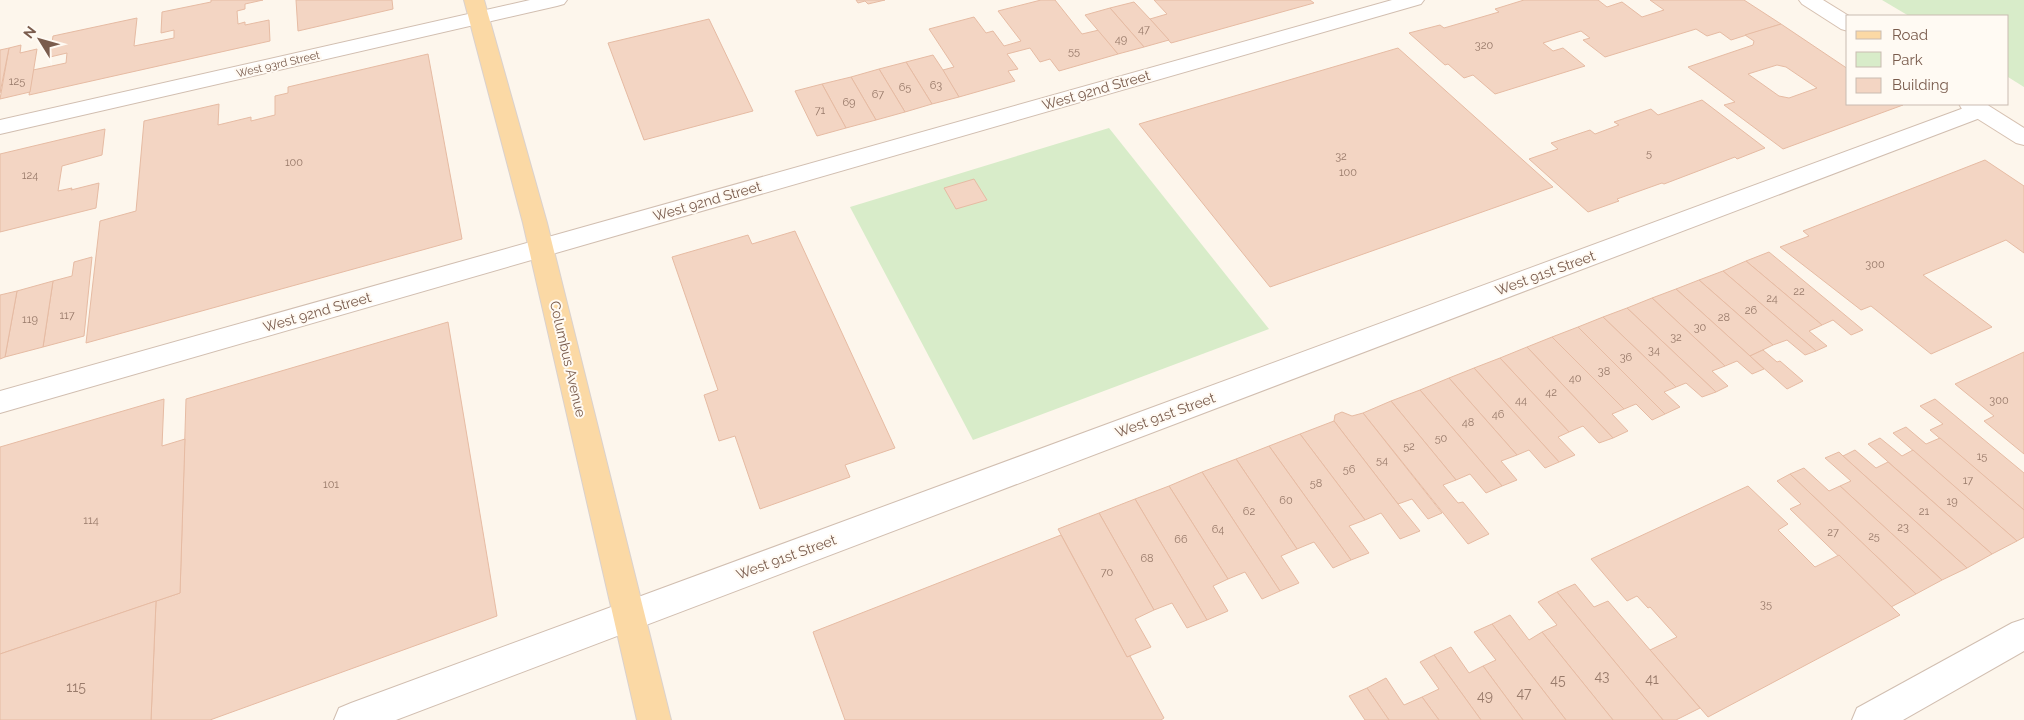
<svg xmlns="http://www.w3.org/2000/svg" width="2024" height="720" viewBox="0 0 2024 720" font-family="Raleway,sans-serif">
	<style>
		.green { fill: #d8ecc9 }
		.building { fill: #f3d5c3; stroke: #e6bba3; fill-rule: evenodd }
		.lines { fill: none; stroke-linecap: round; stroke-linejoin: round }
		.street-casing { stroke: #d1beb0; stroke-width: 2 }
		.secondary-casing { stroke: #d6c0b0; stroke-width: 2 }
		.primary-casing { stroke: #dad1cd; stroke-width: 2 }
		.street { fill: #fff; fill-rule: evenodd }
		.secondary { fill: #fff; fill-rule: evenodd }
		.primary { fill: #fbd9a5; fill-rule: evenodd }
		.labels { text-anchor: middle; stroke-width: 4; stroke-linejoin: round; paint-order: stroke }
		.number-label { font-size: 11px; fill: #987a6a }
		.far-street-label { font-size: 11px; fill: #7a5c4d; stroke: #fffaf3 }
		.street-label { font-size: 14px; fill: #7a5c4d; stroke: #fffaf3 }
		.near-number-label { font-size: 14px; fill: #987a6a }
	</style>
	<rect width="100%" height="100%" fill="#fdf6ec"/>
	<g class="green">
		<polygon points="1882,0 2024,0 2024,87 2008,77 2008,16 1909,16"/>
		<polygon points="1109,128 1269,329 973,440 850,207"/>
	</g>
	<g class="building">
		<polygon points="211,0 263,0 245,4 245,9 237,11 238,24 245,22 245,25 269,20 270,41 29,95 33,70 66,63 67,53 50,57 53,36 137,18 134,46 174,38 174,30 161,33 162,12 211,2"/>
		<polygon points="296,0 392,0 393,9 298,31"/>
		<polygon points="856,0 885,0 868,4 865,1 858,3"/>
		<polygon points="1041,0 1055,0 1082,34 1099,30 1118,54 1059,71 1050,59 1040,62 1030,48 1007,54 1018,69 1008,71 1015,81 959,97 944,73 943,70 954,67 929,29 974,17 986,33 993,31 1004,46 1021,41 998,11"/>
		<polygon points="1154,0 1310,0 1314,3 1171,43 1150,19 1167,14"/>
		<polygon points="1524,0 1598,0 1607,7 1622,2 1642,17 1664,10 1650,0 1744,0 1781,24 1731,40 1720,32 1707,36 1696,29 1605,57 1583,40 1590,38 1581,31 1543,43 1553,51 1563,48 1585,66 1495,94 1473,75 1464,78 1448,64 1445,65 1409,33 1440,25 1444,28 1499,12 1495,9"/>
		<polygon points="1134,2 1150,19 1169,40 1144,47 1110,8"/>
		<polygon points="1110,8 1144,47 1118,54 1085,15"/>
		<polygon points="709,19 753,111 644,140 608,43"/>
		<path d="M1781 24 1848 69V104H1900L1903 105 1783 149 1724 105 1735 102 1688 67 1753 45 1754 41 1745 35ZM1777 65 1786 67 1817 88 1789 98 1779 96 1748 74Z"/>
		<polygon points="21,45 20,53 37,49 30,92 0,99 9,48"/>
		<polygon points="9,48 0,93 0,50"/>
		<polygon points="1398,48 1553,187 1270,287 1139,124"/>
		<polygon points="428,54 462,239 86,343 100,221 136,211 144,121 219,104 218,125 251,117 251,121 275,115 275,96 288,93 288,87"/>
		<polygon points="933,55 943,70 959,97 932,104 906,62"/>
		<polygon points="906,62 932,104 905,112 879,69"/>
		<polygon points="879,69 905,112 876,120 851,77"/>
		<polygon points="851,77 876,120 846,128 822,84"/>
		<polygon points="822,84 846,128 817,136 795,91"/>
		<polygon points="1702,100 1765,148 1737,159 1735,157 1664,184 1662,183 1617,199 1619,201 1588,212 1529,159 1558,149 1551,143 1590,130 1595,134 1619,125 1614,122 1651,109 1658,115"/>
		<polygon points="105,129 102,155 62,166 58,191 72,188 71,190 99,183 96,208 0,232 0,154"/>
		<polygon points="1985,160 2024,186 2024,253 2006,240 1923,275 1992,327 1931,354 1871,306 1861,310 1780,247 1809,236 1803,231"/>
		<polygon points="974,179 987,200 956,209 944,188"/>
		<polygon points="795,231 895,448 845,465 850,477 760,509 735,436 719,441 704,395 718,390 672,257 748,235 752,244"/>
		<polygon points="1769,252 1863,330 1851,335 1833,320 1822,325 1746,261"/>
		<polygon points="92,257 84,336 43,347 53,281 72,276 74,262"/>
		<polygon points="1746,261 1822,325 1809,331 1827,346 1816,351 1723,271"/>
		<polygon points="1723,271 1816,351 1805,355 1787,340 1773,345 1699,280"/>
		<polygon points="1699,280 1773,345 1750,356 1676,289"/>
		<polygon points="53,281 43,347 5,357 17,291"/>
		<polygon points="1676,289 1750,356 1764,369 1752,374 1737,361 1725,366 1652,298"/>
		<polygon points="17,291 5,357 0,359 0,295"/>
		<polygon points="1652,298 1725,366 1712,371 1728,386 1716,392 1627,308"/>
		<polygon points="1627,308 1716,392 1702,397 1686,383 1676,387 1603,317"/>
		<polygon points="1603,317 1676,387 1664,392 1680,407 1665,414 1578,327"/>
		<polygon points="448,322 497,616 210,720 151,720 156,601 180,593 186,399"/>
		<polygon points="1578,327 1665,414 1652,420 1636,404 1624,409 1552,337"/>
		<polygon points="1552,337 1624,409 1612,414 1628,431 1613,438 1527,347"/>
		<polygon points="1527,347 1613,438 1599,443 1583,426 1569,432 1500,358"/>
		<polygon points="1763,350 1777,362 1780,361 1803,381 1787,389 1750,356"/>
		<polygon points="2024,352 2024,454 1984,421 1994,416 1955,384"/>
		<polygon points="1500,358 1569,432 1558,437 1575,455 1559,462 1474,368"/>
		<polygon points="1474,368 1559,462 1545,468 1529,450 1517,455 1449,378"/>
		<polygon points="1449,378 1517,455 1501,461 1517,480 1502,486 1420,390"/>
		<polygon points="1420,390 1502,486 1486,493 1470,474 1456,480 1391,401"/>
		<polygon points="164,399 162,446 185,439 180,593 0,654 0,447"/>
		<polygon points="1935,399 2024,473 2024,510 1930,430 1943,424 1920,406"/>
		<polygon points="1391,401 1456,480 1443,485 1458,503 1463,502 1489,534 1468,544 1363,413"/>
		<polygon points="1342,412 1352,416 1363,413 1442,513 1428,519 1412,499 1398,504 1334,421 1335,415"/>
		<polygon points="1334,421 1398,504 1420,531 1400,539 1381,513 1365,520 1300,434"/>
		<polygon points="1906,427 1926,444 1940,438 2024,510 2024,537 2017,541 1893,433"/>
		<polygon points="1300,434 1365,520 1349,526 1369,553 1351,560 1269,446"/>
		<polygon points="1880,438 1902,456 1913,450 2017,541 1992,554 1868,444"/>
		<polygon points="1269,446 1351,560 1333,568 1314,542 1297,549 1236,459"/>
		<polygon points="1855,450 1876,468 1888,462 1992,554 1967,568 1843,456"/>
		<polygon points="1839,452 1843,456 1967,568 1942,580 1840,486 1851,481 1825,458"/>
		<polygon points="1236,459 1297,549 1281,556 1299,583 1280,591 1202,472"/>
		<polygon points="1804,468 1829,491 1840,486 1942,580 1916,594 1790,474"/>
		<polygon points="1202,472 1280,591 1262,599 1245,572 1228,579 1169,486"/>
		<polygon points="1790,474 1916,594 1891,607 1790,509 1801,504 1777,481"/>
		<polygon points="1169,486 1228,579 1213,586 1228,611 1207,620 1135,499"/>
		<polygon points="1748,486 1788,524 1778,530 1815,567 1839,555 1900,615 1708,717 1650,650 1677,637 1650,607 1648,608 1637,596 1627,601 1591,559"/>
		<polygon points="1135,499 1207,620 1187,628 1172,603 1154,610 1099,513"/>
		<polygon points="1099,513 1154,610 1135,619 1151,647 1127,657 1058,529"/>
		<polygon points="1061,535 1127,657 1130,656 1164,718 1161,720 845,720 813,632"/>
		<polygon points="1575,584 1594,607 1608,601 1700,708 1676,720 1663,720 1557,592"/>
		<polygon points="1557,592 1663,720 1613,720 1542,632 1557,625 1538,602"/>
		<polygon points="156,601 151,720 0,720 0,654"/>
		<polygon points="1510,615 1529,640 1542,632 1613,720 1566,720 1492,624"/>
		<polygon points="1492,624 1566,720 1523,720 1483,666 1496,660 1474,632"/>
		<polygon points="1451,647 1469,673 1483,666 1523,720 1481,720 1434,655"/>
		<polygon points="1434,655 1481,720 1439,720 1422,697 1439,689 1420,662"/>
		<polygon points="1386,678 1404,705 1422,697 1439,720 1389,720 1367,688"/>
		<polygon points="1367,688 1389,720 1365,720 1349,696"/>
	</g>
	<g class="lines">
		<defs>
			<g id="street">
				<polygon points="530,0 567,0 564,4 557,6 0,134 0,120"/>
				<polygon points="1392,0 1424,0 1421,4 0,413 0,391"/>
				<polygon points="1983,104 1988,105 1991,110 1988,115 396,720 334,720 339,708 351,703 1972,105"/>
				<polygon points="2024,619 2024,651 1903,720 1852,720 1857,708 2012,623"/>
			</g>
			<g id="secondary">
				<polygon points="1799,0 1823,0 1849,16 1848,31 1841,29 1802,4"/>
				<polygon points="1959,104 1986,104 2024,128 2024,145 2016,143 1962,109"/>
			</g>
			<polygon id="primary" points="464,0 484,0 547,223 671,720 637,720 523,223"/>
		</defs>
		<use href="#street" class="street-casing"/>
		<use href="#secondary" class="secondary-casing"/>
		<use href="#primary" class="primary-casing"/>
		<use href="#street" class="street"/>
		<use href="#secondary" class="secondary"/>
		<use href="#primary" class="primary"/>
	</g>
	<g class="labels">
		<g class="number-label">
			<text x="1144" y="33">47</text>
			<text x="1121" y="43">49</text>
			<text x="1484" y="49">320</text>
			<text x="1074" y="55">55</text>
			<text x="17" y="85">125</text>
			<text x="936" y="89">63</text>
			<text x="905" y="91">65</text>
			<text x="878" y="98">67</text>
			<text x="849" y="106">69</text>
			<text x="820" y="114">71</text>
			<text x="1649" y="157">5</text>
			<text x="1341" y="160">32</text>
			<text x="294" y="166">100</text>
			<text x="1348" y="176">100</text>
			<text x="30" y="179">124</text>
			<text x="1875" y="268">300</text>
			<text x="1799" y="295">22</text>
			<text x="1772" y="302">24</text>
			<text x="1751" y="314">26</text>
			<text x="67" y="319">117</text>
			<text x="1724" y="321">28</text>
			<text x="30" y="323">119</text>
			<text x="1700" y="331">30</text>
			<text x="1676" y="341">32</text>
			<text x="1654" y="354">34</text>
			<text x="1626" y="361">36</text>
			<text x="1604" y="375">38</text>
			<text x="1575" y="382">40</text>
			<text x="1551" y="396">42</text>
			<text x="1521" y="404">44</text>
			<text x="1999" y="404">300</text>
			<text x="1498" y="418">46</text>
			<text x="1468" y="426">48</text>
			<text x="1441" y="442">50</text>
			<text x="1409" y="450">52</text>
			<text x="1982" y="460">15</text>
			<text x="1382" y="464">54</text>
			<text x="1349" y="473">56</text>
			<text x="1968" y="484">17</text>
			<text x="1316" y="487">58</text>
			<text x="331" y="488">101</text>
			<text x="1286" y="504">60</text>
			<text x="1952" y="505">19</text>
			<text x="1249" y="515">62</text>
			<text x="1924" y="515">21</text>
			<text x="91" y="524">114</text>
			<text x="1903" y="531">23</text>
			<text x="1218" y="533">64</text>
			<text x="1833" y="536">27</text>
			<text x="1874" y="540">25</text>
			<text x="1181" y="543">66</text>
			<text x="1147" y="562">68</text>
			<text x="1107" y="576">70</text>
			<text x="1766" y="608">35</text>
		</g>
		<g class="far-street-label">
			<text transform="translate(278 64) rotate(-13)" y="4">West 93rd Street</text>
		</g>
		<g class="street-label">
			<text transform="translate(1096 90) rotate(-16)" y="5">West 92nd Street</text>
			<text transform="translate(707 201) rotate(-16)" y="5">West 92nd Street</text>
			<text transform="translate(1545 273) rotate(-20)" y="5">West 91st Street</text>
			<text transform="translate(317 312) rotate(-16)" y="5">West 92nd Street</text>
			<text transform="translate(568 359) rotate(77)" y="5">Columbus Avenue</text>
			<text transform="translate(1165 415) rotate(-20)" y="5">West 91st Street</text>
			<text transform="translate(786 557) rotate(-20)" y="5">West 91st Street</text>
		</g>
		<g class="near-number-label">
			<text x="1602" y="681">43</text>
			<text x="1652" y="684">41</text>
			<text x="1558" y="685">45</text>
			<text x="76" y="692">115</text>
			<text x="1524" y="698">47</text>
			<text x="1485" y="701">49</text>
		</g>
	</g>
	<rect x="1846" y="15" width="162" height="90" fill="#fffaf3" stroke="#cabbb1"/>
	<rect x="1856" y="31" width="25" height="8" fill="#fbd9a5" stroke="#cabbb1"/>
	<text x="1892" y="40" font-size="15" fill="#7a5c4d">Road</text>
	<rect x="1856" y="52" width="25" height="15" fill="#d8ecc9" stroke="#cabbb1"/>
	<text x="1892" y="65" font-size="15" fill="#7a5c4d">Park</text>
	<rect x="1856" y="78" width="25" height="15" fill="#f3d5c3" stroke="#cabbb1"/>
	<text x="1892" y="90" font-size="15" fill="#7a5c4d">Building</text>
	<g transform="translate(40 40) rotate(307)" stroke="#fffaf3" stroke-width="4" paint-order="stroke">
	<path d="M0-4L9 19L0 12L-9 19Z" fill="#7a5c4d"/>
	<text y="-8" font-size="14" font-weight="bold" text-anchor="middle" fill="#7a5c4d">N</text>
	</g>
</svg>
